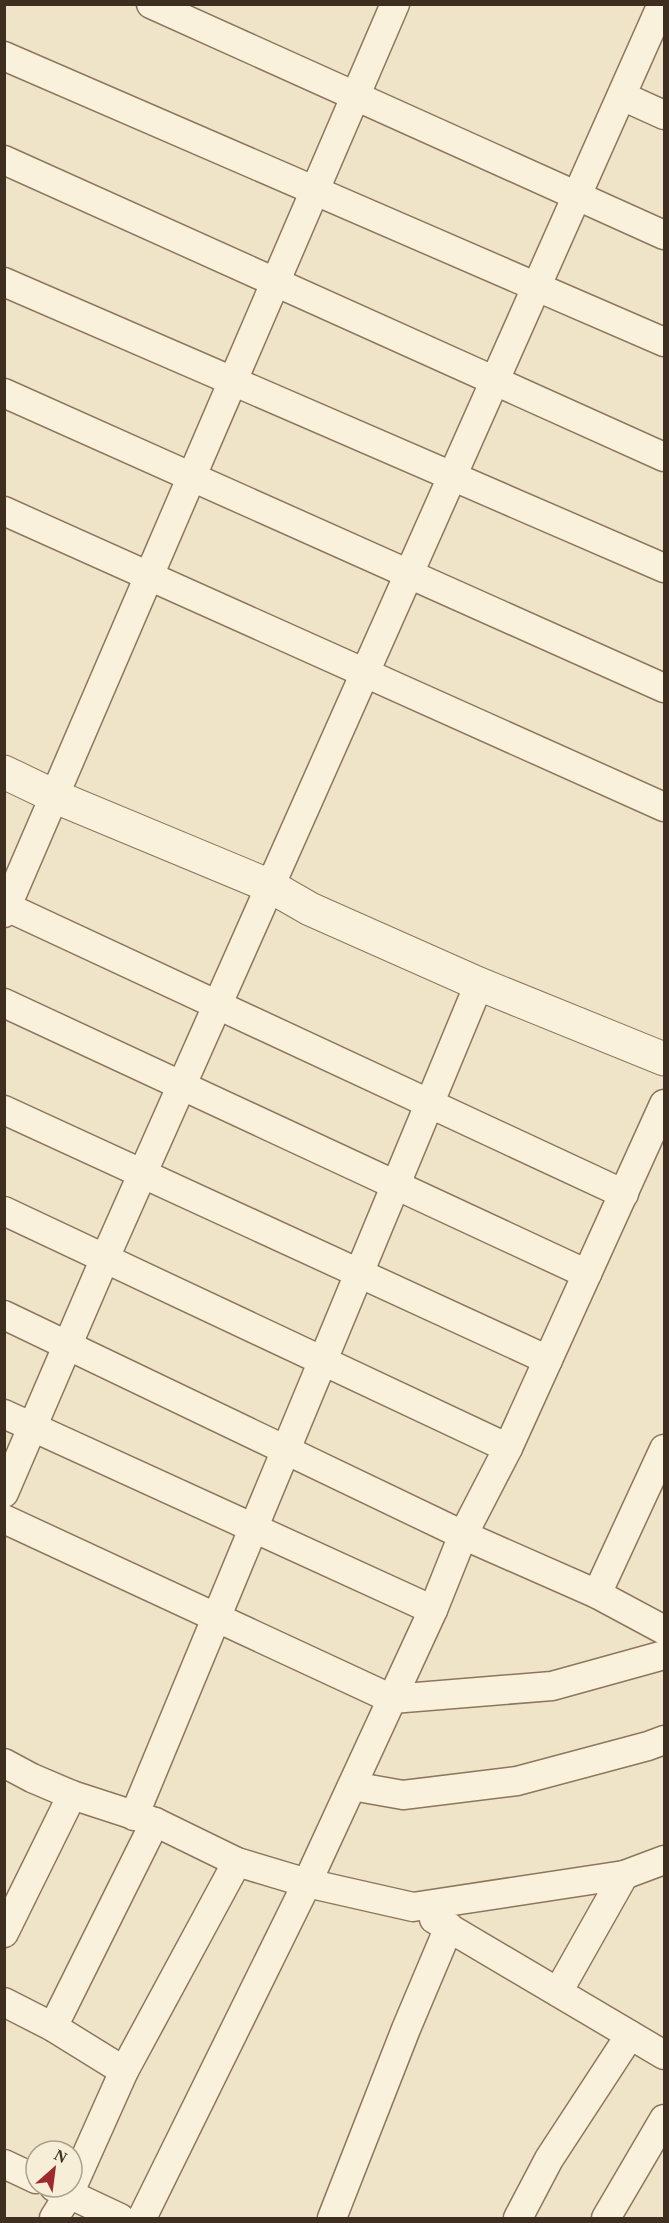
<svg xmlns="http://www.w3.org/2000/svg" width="669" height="2223" viewBox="0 0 669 2223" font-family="'Times New Roman',serif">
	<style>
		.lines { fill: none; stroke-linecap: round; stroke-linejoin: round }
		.minor-casing { stroke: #8d765c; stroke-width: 31 }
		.tertiary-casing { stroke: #8d765c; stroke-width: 35 }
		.minor { stroke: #faf1dc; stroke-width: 28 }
		.tertiary { stroke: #faf1dc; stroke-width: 33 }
	</style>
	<rect width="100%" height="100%" fill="#f0e4c8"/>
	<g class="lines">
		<defs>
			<g id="minor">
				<polyline points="151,4 664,235"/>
				<polyline points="4,56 664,342"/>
				<polyline points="622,96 664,115"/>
				<polyline points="4,160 664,457"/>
				<polyline points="4,282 664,568"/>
				<polyline points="4,393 664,688"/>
				<polyline points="4,511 664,807"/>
				<polyline points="7,907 624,1194"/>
				<polyline points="4,913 395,4"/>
				<polyline points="4,1003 587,1274"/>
				<polyline points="4,1110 548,1360"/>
				<polyline points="4,1211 508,1448"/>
				<polyline points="4,1315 463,1535 597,1594 664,1630"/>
				<polyline points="4,1414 433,1610"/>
				<polyline points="4,1493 105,1258 662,4"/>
				<polyline points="4,1519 392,1699 552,1686 664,1655"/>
				<polyline points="597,1594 664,1449"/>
				<polyline points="4,1763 32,1778 72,1795 155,1822 237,1862 307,1883 413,1907 624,1875 664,1860"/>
				<polyline points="352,1786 403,1795 517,1781 648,1746 664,1740"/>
				<polyline points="134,1816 479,984"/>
				<polyline points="434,1919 664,2055"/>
				<polyline points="4,1933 72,1795"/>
				<polyline points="558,1992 624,1875"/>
				<polyline points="4,2002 53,2027 124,2071"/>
				<polyline points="53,2027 155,1822"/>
				<polyline points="4,2164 36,2179"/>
				<polyline points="54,2187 120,2218"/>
				<polyline points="54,2218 69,2194 124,2071 237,1862"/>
				<polyline points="142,2218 307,1883 433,1610 463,1535 508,1448 664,1104"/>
				<polyline points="332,2218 406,2029 449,1927"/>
				<polyline points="518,2218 549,2159 630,2035"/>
				<polyline points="606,2218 664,2119"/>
			</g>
			<polyline id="tertiary" points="4,772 56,797 270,886 310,909 479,984 664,1059"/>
		</defs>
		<use href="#minor" class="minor-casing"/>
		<use href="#tertiary" class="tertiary-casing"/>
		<use href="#minor" class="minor"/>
		<use href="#tertiary" class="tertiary"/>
	</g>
	<rect width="669" height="2223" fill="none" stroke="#3d2e20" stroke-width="12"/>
	<g transform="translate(54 2169) rotate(28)"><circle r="28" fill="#f7eed8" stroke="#ada18e" stroke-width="1.5"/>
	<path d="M0-4.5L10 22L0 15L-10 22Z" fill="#9e2a2b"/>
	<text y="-9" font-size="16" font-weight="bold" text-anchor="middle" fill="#3d2e20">N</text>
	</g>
</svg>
